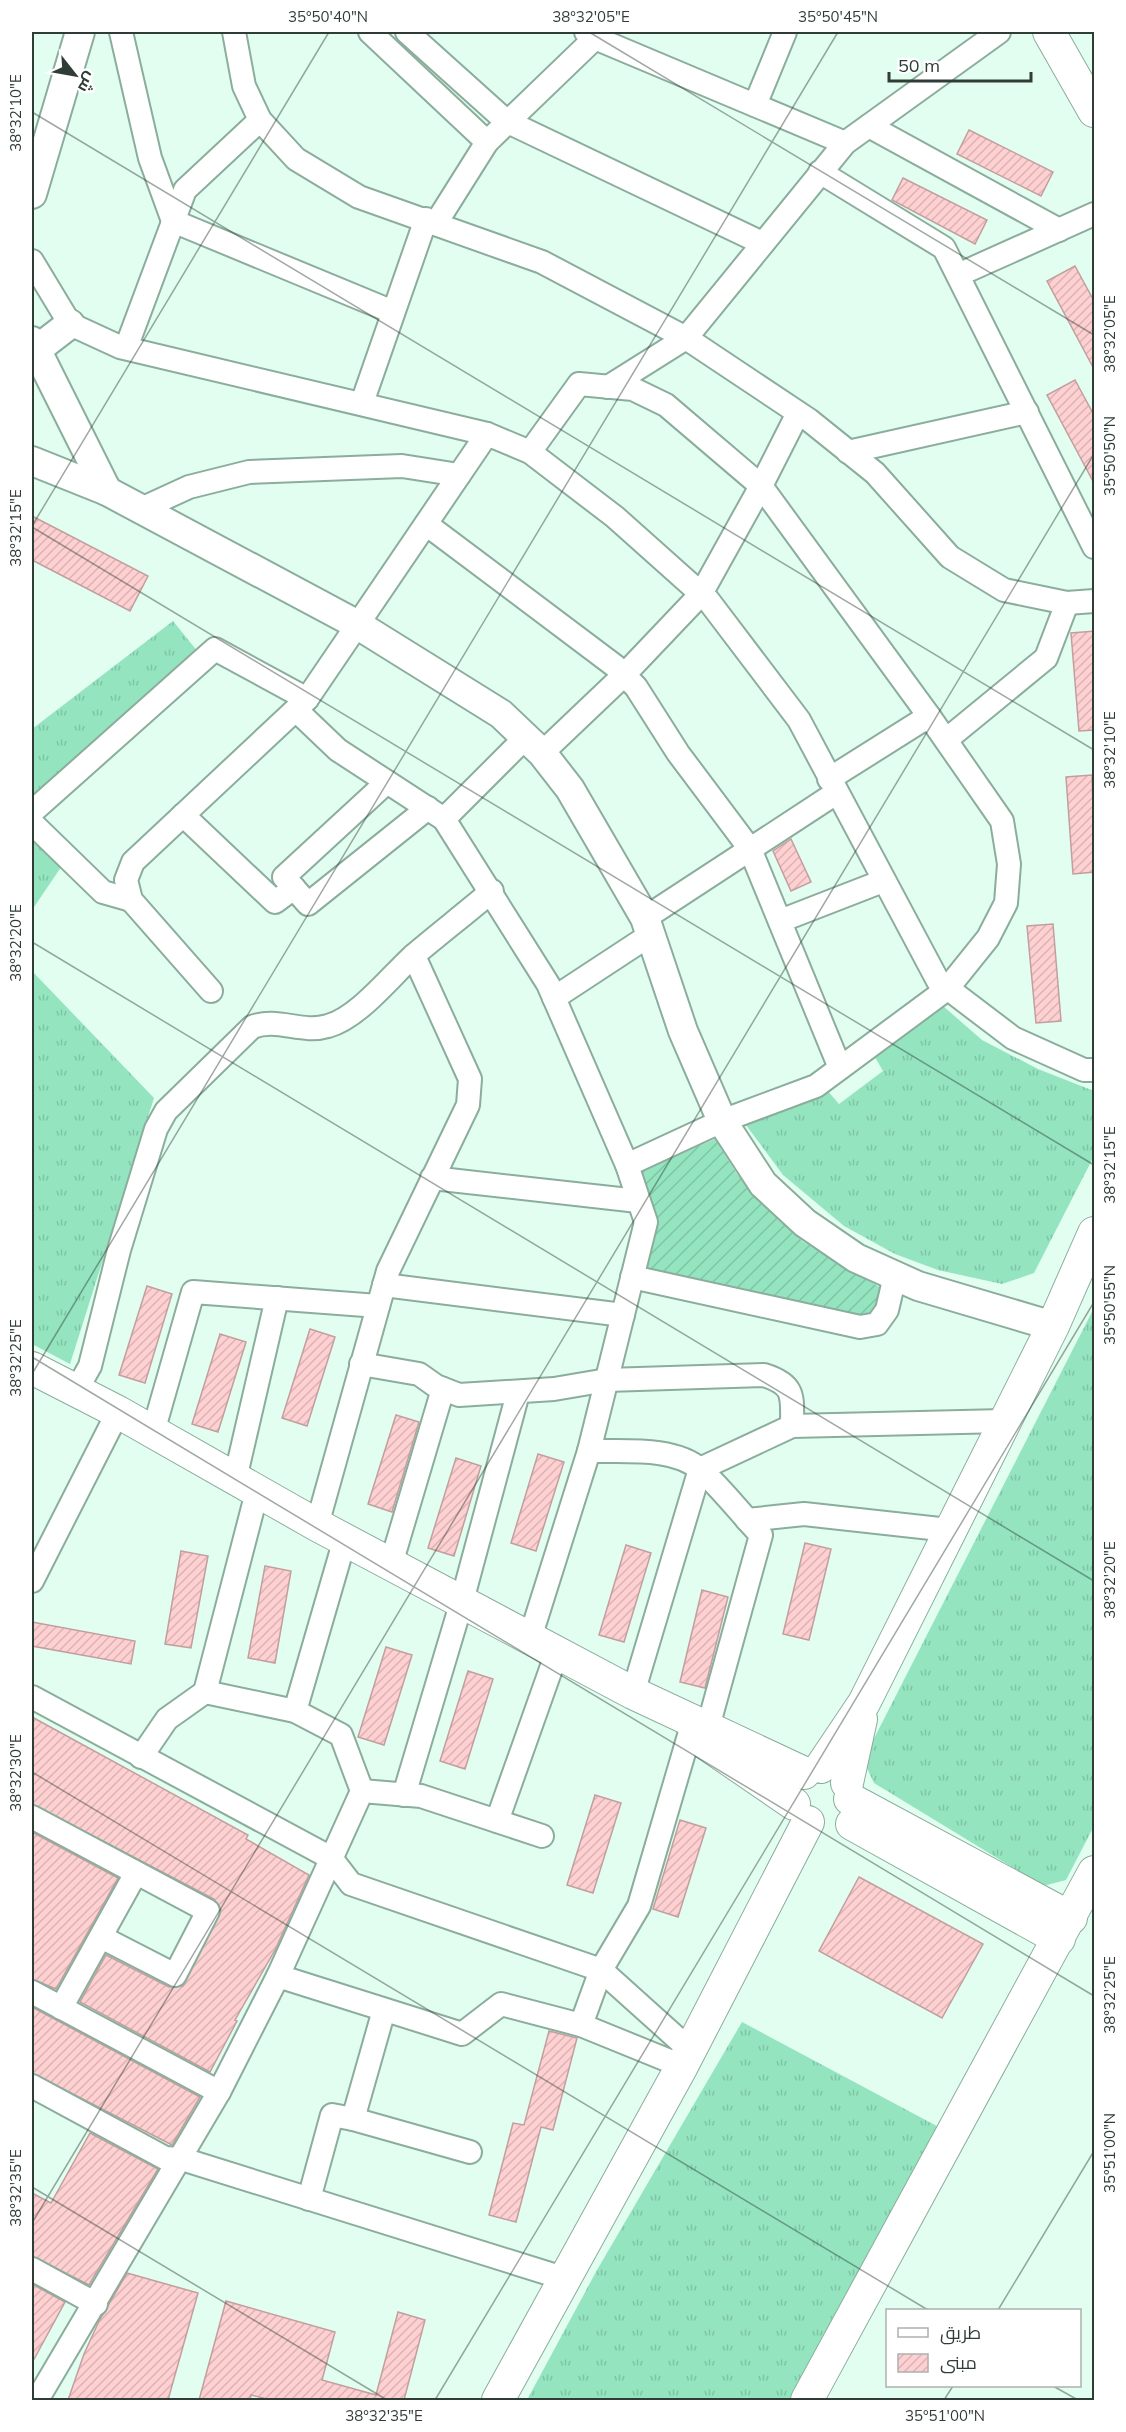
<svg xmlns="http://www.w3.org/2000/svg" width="1126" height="2432" viewBox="0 0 1126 2432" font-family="Mulish,Cairo,sans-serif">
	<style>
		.grass { fill: url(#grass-tufts) }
		.garden { fill: url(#garden-furrows) }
		.building { fill: url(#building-hatch); stroke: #c39e9f; stroke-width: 1.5 }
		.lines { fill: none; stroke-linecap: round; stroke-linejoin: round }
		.minor-casing { stroke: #8bad9c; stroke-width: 26 }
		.tertiary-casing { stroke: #8bad9c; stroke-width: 32 }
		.secondary-casing { stroke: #8bad9c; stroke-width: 34 }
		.minor { stroke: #fff; stroke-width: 22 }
		.tertiary { stroke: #fff; stroke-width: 28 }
		.secondary { stroke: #fff; stroke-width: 32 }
		.ticks { fill: none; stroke: #2f3d36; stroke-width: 1.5; stroke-opacity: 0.45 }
		.neatline { fill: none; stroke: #2f3d36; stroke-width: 2 }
		.ticks-label { font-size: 15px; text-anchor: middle; fill: #2f3d36 }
	</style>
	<defs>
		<pattern id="grass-tufts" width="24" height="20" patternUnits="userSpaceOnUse" patternTransform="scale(1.5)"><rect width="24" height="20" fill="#93e4bf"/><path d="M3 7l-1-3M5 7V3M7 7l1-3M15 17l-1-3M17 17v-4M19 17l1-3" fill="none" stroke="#7fc4a5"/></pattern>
		<pattern id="garden-furrows" width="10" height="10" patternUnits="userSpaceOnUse" patternTransform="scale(1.5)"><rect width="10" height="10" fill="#93e4bf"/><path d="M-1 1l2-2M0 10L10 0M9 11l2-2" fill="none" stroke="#7fc4a5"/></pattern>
		<pattern id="building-hatch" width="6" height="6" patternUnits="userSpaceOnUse" patternTransform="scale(1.5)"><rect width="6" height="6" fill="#fed0d1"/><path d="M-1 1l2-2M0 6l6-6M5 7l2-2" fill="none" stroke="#dab4b4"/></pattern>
	</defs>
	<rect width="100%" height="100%" fill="#e2fef0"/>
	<g class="grass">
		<polygon points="173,621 198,652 32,808 32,729"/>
		<polygon points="32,810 72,851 32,910"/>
		<polygon points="32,971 154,1098 70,1364 32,1344"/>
		<polygon points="935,999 982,1040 1038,1069 1094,1091 1094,1156 1034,1273 1002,1284 938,1270 895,1254 844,1226 783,1175 746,1125 826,1089 839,1104 883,1071 872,1052"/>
		<polygon points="1094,1308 1094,1826 1066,1880 1043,1886 874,1783 863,1760"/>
		<polygon points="742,2022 948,2132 801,2400 527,2400 597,2270"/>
	</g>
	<polygon class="garden" points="715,1139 737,1174 802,1241 883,1289 874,1321 656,1278 646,1264 658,1223 635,1173"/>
	<g class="building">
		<polygon points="969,130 1053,172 1041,196 957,154"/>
		<polygon points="903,178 987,220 975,244 892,200"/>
		<polygon points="1075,266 1095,303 1095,371 1047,281"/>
		<polygon points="1075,380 1095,417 1095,485 1047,395"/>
		<polygon points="32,516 148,576 130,611 32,560"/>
		<polygon points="1095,631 1095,730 1079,731 1071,633"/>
		<polygon points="1092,775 1095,872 1073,874 1066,777"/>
		<polygon points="791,839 811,882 791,891 773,851"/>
		<polygon points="1053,924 1061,1021 1036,1023 1027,926"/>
		<polygon points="147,1286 172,1294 145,1383 119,1375"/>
		<polygon points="310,1329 335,1337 307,1426 282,1418"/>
		<polygon points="220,1334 246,1342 218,1432 192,1424"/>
		<polygon points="396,1415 419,1422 392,1512 368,1504"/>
		<polygon points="538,1454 564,1462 536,1551 511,1543"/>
		<polygon points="456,1458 481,1466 454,1556 428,1548"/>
		<polygon points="805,1543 831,1549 809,1640 783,1634"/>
		<polygon points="626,1545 651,1553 624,1642 599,1635"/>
		<polygon points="181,1551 208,1556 191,1648 165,1644"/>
		<polygon points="265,1566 291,1571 275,1663 248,1658"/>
		<polygon points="702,1590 728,1597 705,1688 680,1682"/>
		<polygon points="32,1622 135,1641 131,1664 32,1646"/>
		<polygon points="386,1647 412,1655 384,1745 358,1737"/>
		<polygon points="468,1671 493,1679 465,1769 440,1761"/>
		<polygon points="32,1717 248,1835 246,1839 309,1875 275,1950 235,2020 237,2021 210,2072 80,2002 106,1955 169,1987 183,1986 221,1910 214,1899 32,1804"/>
		<polygon points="595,1795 621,1803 593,1893 567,1885"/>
		<polygon points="680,1820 706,1828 678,1917 653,1909"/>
		<polygon points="32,1832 118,1878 56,1989 32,1979"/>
		<polygon points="859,1877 983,1944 942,2018 819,1951"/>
		<polygon points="32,2007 200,2097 172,2145 32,2073"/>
		<polygon points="549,2031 577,2038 553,2130 541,2127 516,2222 489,2215 513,2123 524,2125"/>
		<polygon points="90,2133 158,2169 89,2285 32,2256 32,2193 51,2203"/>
		<polygon points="127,2273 198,2293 168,2400 68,2400 84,2354 99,2321"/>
		<polygon points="32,2284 65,2302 32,2363"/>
		<polygon points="226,2301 335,2332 322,2380 376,2395 398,2312 425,2320 404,2400 271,2400 251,2395 250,2400 199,2400"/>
	</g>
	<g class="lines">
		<defs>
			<g id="minor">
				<polyline points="121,32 150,158 173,221 393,312"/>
				<polyline points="234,32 244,86 260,120 296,159 359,197 542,262 686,338 809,420 875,473 950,557 1004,590 1067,603 1094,601"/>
				<polyline points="370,32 487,142 595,38 598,32"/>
				<polyline points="407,32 506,121 762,243"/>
				<polyline points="586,32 595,38 845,143"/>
				<polyline points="755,105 785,32"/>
				<polyline points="869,126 1059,230"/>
				<polyline points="820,172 944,248 1094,547"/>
				<polyline points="436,223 487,142"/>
				<polyline points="32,261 70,324 120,347 487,434 530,452 615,517 708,600 799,720 938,981 1013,1038 1084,1070 1094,1070"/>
				<polyline points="958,275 1094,214"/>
				<polyline points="126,348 185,190 260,120"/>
				<polyline points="608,387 686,338 845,143 999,32"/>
				<polyline points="362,403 426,219"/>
				<polyline points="798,413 761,486 929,716 829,779"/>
				<polyline points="530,452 579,384 633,389 666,405 761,486 701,594 624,675 542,753"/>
				<polyline points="848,452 1027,412"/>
				<polyline points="141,509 189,487 249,472 402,466 459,475"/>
				<polyline points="426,524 615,666 636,687 678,753 750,849 840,1068"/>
				<polyline points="296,710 338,750 444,819 548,984 627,1165 646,1222 589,1451 530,1638"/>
				<polyline points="946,740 1046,658 1067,603"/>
				<polyline points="387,782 284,877 308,904 428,808"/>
				<polyline points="32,812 215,649 307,699"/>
				<polyline points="183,815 275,902 294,888"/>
				<polyline points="444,819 526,737"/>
				<polyline points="32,823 103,892 131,900"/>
				<polyline points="645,918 836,793"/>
				<polyline points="780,921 883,881"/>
				<polyline points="211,991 131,900 126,880 133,862 307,699 487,434"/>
				<polyline points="554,998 650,935"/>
				<polyline points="627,1165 722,1121 816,1086 947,989 988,938 1006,903 1009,864 1002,821 929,716"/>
				<polyline points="432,1178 638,1201"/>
				<polyline points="632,1277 860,1327 877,1324 887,1310 895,1276"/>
				<polyline points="384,1285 623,1315"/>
				<path d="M361 1364 419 1374 436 1386 459 1395 554 1389 607 1380 764 1375C796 1385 792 1397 792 1426"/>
				<path d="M76 1391 90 1366 119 1250 156 1129 166 1111 252 1027C278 1017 301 1034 328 1026 358 1018 390 977 413 956 439 934 466 913 492 891"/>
				<polyline points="153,1432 193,1292 378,1306"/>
				<path d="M589 1451C623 1452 674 1446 701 1470 723 1490 741 1514 761 1535L708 1727"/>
				<polyline points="235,1479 277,1298"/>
				<polyline points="747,1520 804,1514 949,1530"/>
				<polyline points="317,1525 388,1271 468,1105 470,1079 414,956"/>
				<polyline points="391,1564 443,1389"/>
				<polyline points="32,1581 118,1412"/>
				<polyline points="205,1692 257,1492"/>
				<polyline points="633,1693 700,1469 792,1426 1004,1421"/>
				<polyline points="32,1697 331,1858 351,1884 601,1970 581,2025"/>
				<polyline points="295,1711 345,1539"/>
				<polyline points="690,1732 639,1906 601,1970 690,2050"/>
				<polyline points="141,1757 167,1719 205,1692 295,1711 341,1735 362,1791"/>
				<polyline points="404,1795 462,1601 518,1393"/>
				<polyline points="32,1817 208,1911 175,1975 101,1937"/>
				<polyline points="497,1821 557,1652"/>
				<polyline points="278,1976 462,2034 501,2004 581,2025 682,2066"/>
				<polyline points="32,1992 219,2092"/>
				<polyline points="61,2008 136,1873"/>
				<polyline points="32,2086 165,2158 182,2159 566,2279"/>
				<polyline points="353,2119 470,2152"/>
				<polyline points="309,2199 332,2115 353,2119 384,2010"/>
				<polyline points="32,2269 96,2304"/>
				<polyline points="37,2400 219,2092 278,1976 362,1791 421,1796 542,1836"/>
			</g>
			<g id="tertiary">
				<polyline points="32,194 80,32"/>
				<polyline points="32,341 107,491"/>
				<polyline points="35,351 70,324"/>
				<polyline points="32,461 107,491 358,625 501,714 542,753 570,789 645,918 683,1031 722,1121 763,1184 805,1223 856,1258 918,1286 1053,1326"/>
			</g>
			<g id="secondary">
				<polyline points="1049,32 1094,111"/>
				<polyline points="32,1368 118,1412 317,1525 633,1693 804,1773"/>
				<polyline points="705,1743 794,1804"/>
				<polyline points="821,1767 864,1703 1053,1326 1094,1233"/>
				<polyline points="847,1783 861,1719"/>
				<polyline points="850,1799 1071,1918"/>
				<polyline points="852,1824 1059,1939"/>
				<polyline points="498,2400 682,2066 808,1822"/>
				<polyline points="807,2400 1094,1872"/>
			</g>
		</defs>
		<use href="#minor" class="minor-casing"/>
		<use href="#tertiary" class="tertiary-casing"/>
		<use href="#secondary" class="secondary-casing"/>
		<use href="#minor" class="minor"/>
		<use href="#tertiary" class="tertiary"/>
		<use href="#secondary" class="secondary"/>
	</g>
	<path class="ticks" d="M589 32 1094 335M32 112 1094 750M32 526 329 32M32 527 1094 1165M32 942 1094 1581M32 1357 1094 1996M32 1374 838 32M32 1772 928 2310M32 2187 387 2400M32 2223 1094 454M998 2310 1094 2151M1053 2386 1078 2400M435 2400 1094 1302M944 2400 953 2386"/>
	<rect width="1126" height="2432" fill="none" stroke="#ffffff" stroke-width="66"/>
	<rect x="886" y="2309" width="195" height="78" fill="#ffffff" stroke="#acb1af" stroke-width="1.5"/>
	<rect x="898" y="2328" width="30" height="9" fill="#ffffff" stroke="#acb1af" stroke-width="1.5"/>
	<text x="940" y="2339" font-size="18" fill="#2f3d36">طريق</text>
	<rect x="898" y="2354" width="30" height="18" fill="url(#building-hatch)" stroke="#acb1af" stroke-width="1.5"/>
	<text x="940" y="2369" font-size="18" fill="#2f3d36">مبنى</text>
	<g transform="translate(75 75) rotate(121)" stroke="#ffffff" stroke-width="4.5" paint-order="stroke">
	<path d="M0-4.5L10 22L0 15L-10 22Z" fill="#2f3d36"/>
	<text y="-9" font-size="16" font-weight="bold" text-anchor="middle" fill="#2f3d36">ش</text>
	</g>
	<path d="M889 72v9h142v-9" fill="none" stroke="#2f3d36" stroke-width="3"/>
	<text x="898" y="72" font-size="18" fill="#2f3d36" stroke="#ffffff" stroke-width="4.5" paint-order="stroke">50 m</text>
	<rect x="33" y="33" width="1060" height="2366" class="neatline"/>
	<g class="ticks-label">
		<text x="328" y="22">35°50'40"N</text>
		<text x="591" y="22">38°32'05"E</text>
		<text x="838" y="22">35°50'45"N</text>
		<text transform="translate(16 113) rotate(-90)" y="5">38°32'10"E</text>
		<text transform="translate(1110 334) rotate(-90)" y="5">38°32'05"E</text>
		<text transform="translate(1110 456) rotate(-90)" y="5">35°50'50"N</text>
		<text transform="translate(16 528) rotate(-90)" y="5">38°32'15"E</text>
		<text transform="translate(1110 750) rotate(-90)" y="5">38°32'10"E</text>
		<text transform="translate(16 943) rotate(-90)" y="5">38°32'20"E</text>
		<text transform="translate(1110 1165) rotate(-90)" y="5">38°32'15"E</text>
		<text transform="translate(1110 1305) rotate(-90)" y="5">35°50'55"N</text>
		<text transform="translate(16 1358) rotate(-90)" y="5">38°32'25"E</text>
		<text transform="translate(1110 1580) rotate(-90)" y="5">38°32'20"E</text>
		<text transform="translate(16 1773) rotate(-90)" y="5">38°32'30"E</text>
		<text transform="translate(1110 1995) rotate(-90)" y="5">38°32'25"E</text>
		<text transform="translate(1110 2153) rotate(-90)" y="5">35°51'00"N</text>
		<text transform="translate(16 2188) rotate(-90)" y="5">38°32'35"E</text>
		<text x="384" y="2421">38°32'35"E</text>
		<text x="945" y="2421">35°51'00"N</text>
	</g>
</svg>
